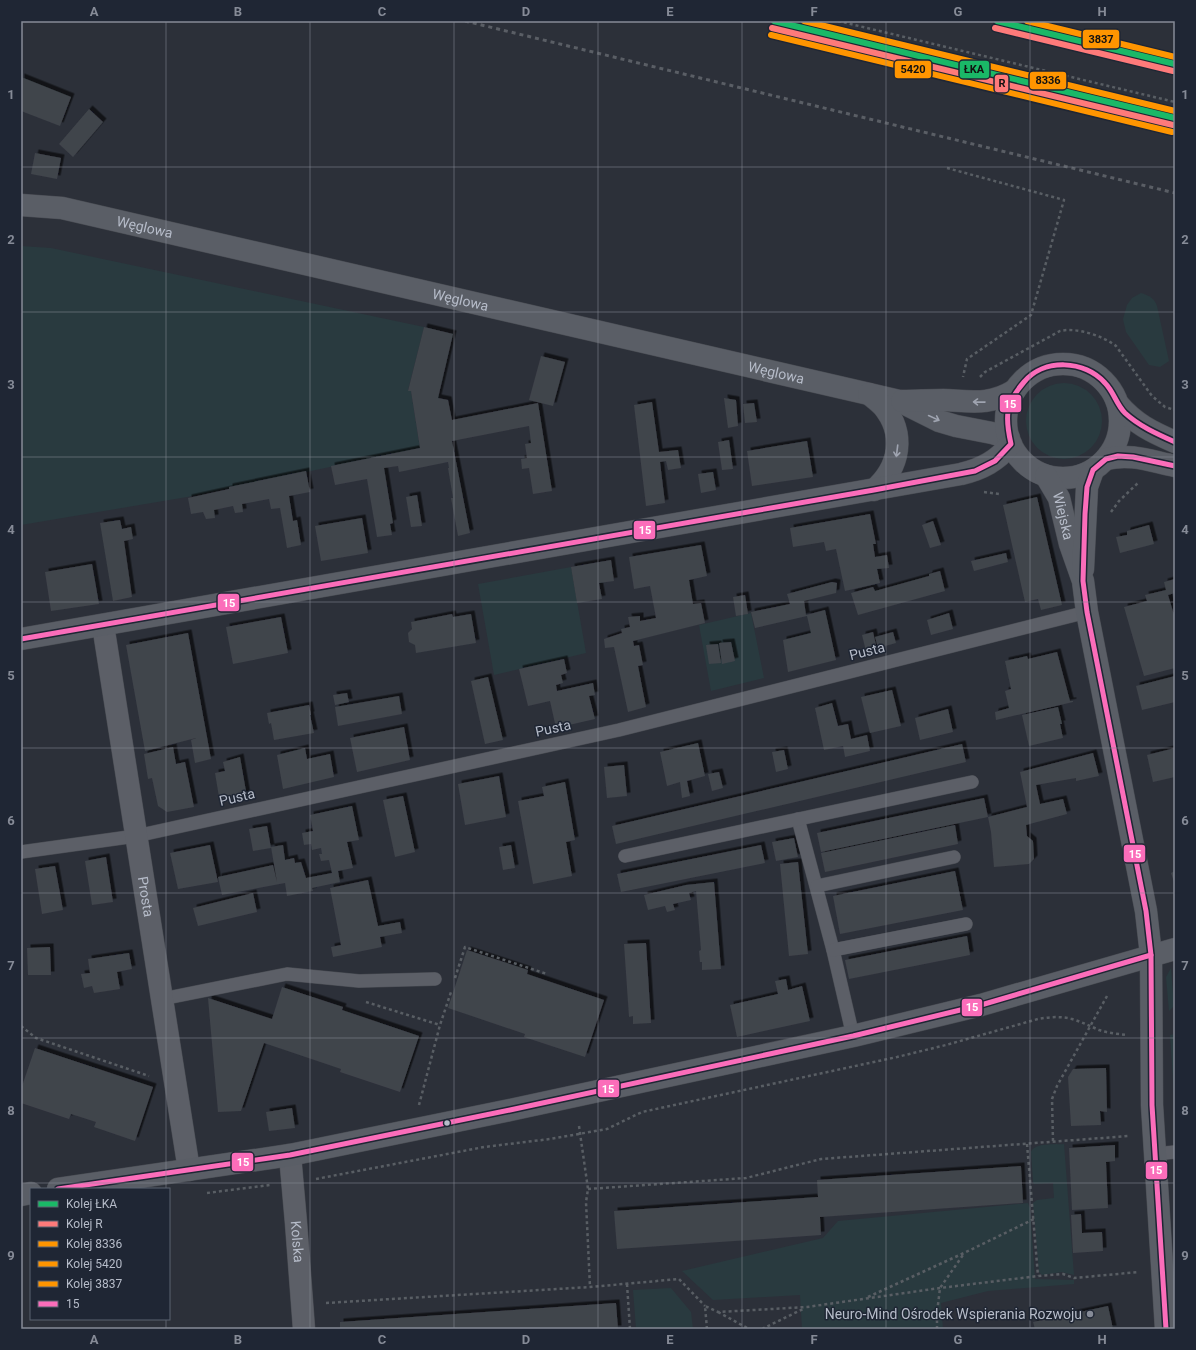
<svg xmlns="http://www.w3.org/2000/svg" width="1196" height="1350" viewBox="0 0 1196 1350" font-family="Roboto,sans-serif">
	<style>
		.green { fill: #293a3f }
		.building { fill: #40444b; filter: url(#shadow) }
		.lines { fill: none; stroke-linecap: round; stroke-linejoin: round }
		.lane-casing { stroke: #484b52; stroke-width: 14 }
		.street-casing { stroke: #484b52; stroke-width: 23 }
		.secondary-casing { stroke: #484b52; stroke-width: 23 }
		.path { stroke: #595e64; stroke-width: 2.5; stroke-dasharray: 3 3; stroke-linecap: butt }
		.lane { stroke: #5c5f67; stroke-width: 13 }
		.street { stroke: #5c5f67; stroke-width: 22 }
		.secondary { stroke: #5a5e66; stroke-width: 22 }
		.rail { stroke: #5a5e65; stroke-width: 3; stroke-dasharray: 4 4; stroke-linecap: butt }
		.bus-1-casing { stroke: #1f2634; stroke-width: 8 }
		.bus-1 { stroke: #fb6dba; stroke-width: 5 }
		.rail-1-casing { stroke: #1f2634; stroke-width: 9 }
		.rail-2-casing { stroke: #1f2634; stroke-width: 9 }
		.rail-3-casing { stroke: #1f2634; stroke-width: 9 }
		.rail-4-casing { stroke: #1f2634; stroke-width: 9 }
		.rail-5-casing { stroke: #1f2634; stroke-width: 9 }
		.rail-1 { stroke: #1ab867; stroke-width: 6 }
		.rail-2 { stroke: #fe7a7a; stroke-width: 6 }
		.rail-3 { stroke: #ff9500; stroke-width: 6 }
		.rail-4 { stroke: #ff9500; stroke-width: 6 }
		.rail-5 { stroke: #ff9500; stroke-width: 6 }
		.oneway { stroke: #9fa4b0 }
		.grid { fill: none; stroke: #868b97; stroke-width: 1; stroke-opacity: 0.55 }
		.bus-dot { fill: #b6bcc9; stroke: #1f2634; stroke-width: 1.5 }
		.poi-dot { fill: #868b97; stroke: #1f2634; stroke-width: 1.5 }
		.labels { text-anchor: middle; stroke-width: 3; stroke-linejoin: round; paint-order: stroke }
		.street-label { font-size: 14px; fill: #b6bcc9; stroke: #1f2634 }
		.poi-label { font-size: 14px; fill: #b6bcc9; stroke: #1f2634; text-anchor: end }
		.line-badge { stroke: #1f2634; stroke-width: 1.5 }
		.badge-label { font-size: 11px; text-anchor: middle; font-weight: bold; fill: #fff }
		.pale-badge-label { font-size: 11px; text-anchor: middle; font-weight: bold; fill: #111 }
		.neatline { fill: none; stroke: #868b97; stroke-width: 1.5 }
		.grid-label { font-size: 13px; text-anchor: middle; font-weight: bold; fill: #868b97 }
	</style>
	<defs>
		<filter id="shadow"><feDropShadow dx="3.5" dy="-3.5" stdDeviation="0" flood-color="#0009"/></filter>
	</defs>
	<rect width="100%" height="100%" fill="#2c3039"/>
	<g class="green">
		<polygon points="21,246 51,248 424,327 408,390 411,391 420,448 187,497 21,525"/>
		<path d="M1141 293C1150 296 1154 298 1157 306L1169 361 1160 367 1149 365 1126 332 1123 319 1127 305 1132 298Z"/>
		<circle cx="1064" cy="421" r="38"/>
		<polygon points="571,567 586,653 494,675 478,584"/>
		<polygon points="751,613 764,678 711,691 699,625"/>
		<polygon points="1171,968 1174,1006 1169,1011 1166,977"/>
		<polygon points="1175,1034 1175,1110 1170,1035"/>
		<path d="M1064 1144 1074 1275 1062 1272 1042 1275 1039 1272 1033 1203 1037 1200 1054 1198 1053 1183 1034 1184 1033 1182 1031 1152C1035 1142 1055 1145 1064 1144Z"/>
		<polygon points="1028,1203 1030,1208 1035,1279 1074,1280 1074,1284 988,1291 941,1303 943,1329 802,1329 800,1295 713,1300 682,1271 823,1238 838,1221"/>
		<polygon points="671,1288 691,1312 693,1329 636,1329 633,1290"/>
	</g>
	<g class="building">
		<polygon points="21,77 71,97 60,126 21,111"/>
		<polygon points="89,109 103,122 73,157 59,144"/>
		<polygon points="35,153 61,158 57,179 31,174"/>
		<polygon points="424,327 453,334 438,398 448,400 452,420 538,403 552,491 533,494 529,468 522,469 521,459 527,458 525,444 531,443 529,426 452,441 470,533 458,536 451,498 453,498 448,468 449,468 448,462 399,472 398,466 384,468 393,523 390,524 392,535 377,537 367,479 335,485 331,466 420,448 411,391 408,391"/>
		<polygon points="541,356 565,362 553,406 529,400"/>
		<polygon points="724,398 736,400 738,426 728,428"/>
		<polygon points="652,402 659,452 678,450 681,468 668,470 666,461 660,462 665,503 646,506 634,405"/>
		<polygon points="754,403 757,422 745,423 743,404"/>
		<polygon points="729,440 733,469 722,470 718,442"/>
		<polygon points="807,441 813,477 752,486 747,451"/>
		<polygon points="306,471 310,492 289,496 293,521 297,520 301,545 287,548 280,508 271,509 269,499 242,504 243,512 235,513 233,506 214,510 215,518 206,519 203,512 191,514 188,498 229,489 229,487"/>
		<polygon points="713,472 716,490 701,493 698,474"/>
		<polygon points="417,495 422,526 411,527 406,497"/>
		<polygon points="1037,497 1062,605 1041,610 1038,599 1025,602 1003,505"/>
		<polygon points="870,514 876,544 873,544 875,557 887,555 889,568 877,569 880,583 845,591 836,549 826,551 824,542 793,547 790,528"/>
		<polygon points="362,518 368,553 321,561 315,526"/>
		<polygon points="120,520 122,529 131,527 133,539 124,541 132,597 113,601 100,523"/>
		<polygon points="933,521 941,545 930,548 922,525"/>
		<polygon points="1149,525 1154,544 1120,553 1116,537 1127,535 1127,531"/>
		<polygon points="701,545 707,576 689,580 693,604 701,603 705,623 633,641 634,646 639,645 643,665 638,666 646,707 628,712 614,647 605,648 604,639 622,633 621,629 630,627 628,617 640,616 640,621 656,618 650,586 634,589 629,557"/>
		<polygon points="1006,553 1008,562 974,571 971,561"/>
		<polygon points="611,560 614,581 599,583 602,599 577,603 571,567"/>
		<polygon points="92,564 99,604 51,611 45,572"/>
		<polygon points="940,571 945,591 858,615 851,593 873,587 875,591 929,576 929,574"/>
		<polygon points="1175,579 1175,593 1168,595 1175,618 1175,668 1144,676 1124,607 1147,601 1145,595 1166,590 1164,582"/>
		<polygon points="832,582 837,583 836,593 804,601 806,615 825,610 836,660 788,672 783,640 811,633 807,616 755,628 751,612 790,604 787,594"/>
		<polygon points="745,595 748,614 736,616 733,597"/>
		<polygon points="949,613 953,629 931,635 927,620"/>
		<polygon points="452,614 453,617 471,614 476,643 416,653 415,645 409,642 408,633 412,629 411,622"/>
		<polygon points="281,617 288,653 233,664 226,627"/>
		<polygon points="873,632 877,649 866,651 862,635"/>
		<polygon points="893,632 896,643 878,648 875,637"/>
		<polygon points="188,633 211,759 195,763 191,740 196,738 145,751 126,645"/>
		<polygon points="731,642 735,661 722,664 719,643"/>
		<polygon points="718,644 721,663 709,664 706,645"/>
		<polygon points="1057,652 1070,701 1073,701 1073,702 996,720 995,712 1009,708 1005,691 1011,689 1005,661 1027,656 1028,659"/>
		<polygon points="564,659 567,673 561,675 563,683 556,685 557,691 593,683 595,695 589,696 595,719 556,728 550,701 528,706 519,669"/>
		<polygon points="1175,676 1175,702 1142,710 1136,686"/>
		<polygon points="488,677 503,740 485,744 471,681"/>
		<polygon points="892,690 901,726 870,733 861,697"/>
		<polygon points="347,693 349,702 335,705 333,695"/>
		<polygon points="399,696 402,714 338,726 335,707"/>
		<polygon points="832,703 838,726 848,724 851,739 867,735 870,751 845,757 843,746 824,750 815,708"/>
		<polygon points="309,705 311,715 310,715 314,733 274,740 271,723 269,724 267,713"/>
		<polygon points="1058,707 1062,724 1060,724 1063,738 1029,746 1022,715"/>
		<polygon points="948,709 953,732 920,740 915,718"/>
		<polygon points="404,727 410,760 357,772 350,738"/>
		<polygon points="698,743 705,776 687,781 690,796 682,798 680,782 667,786 660,752"/>
		<polygon points="962,744 966,762 616,844 612,826"/>
		<polygon points="173,747 176,764 185,762 194,807 167,812 158,806 152,778 148,779 144,754"/>
		<polygon points="305,748 307,759 330,754 334,777 283,789 277,755"/>
		<polygon points="1175,748 1175,777 1153,782 1147,755"/>
		<polygon points="784,750 788,769 776,772 772,752"/>
		<polygon points="1093,753 1099,776 1076,781 1076,778 1036,785 1040,804 1063,799 1067,814 1026,825 1027,836 1033,841 1034,859 1029,864 994,867 991,832 988,817 1027,807 1020,772"/>
		<polygon points="240,757 247,797 220,803 215,773 225,771 223,762"/>
		<polygon points="624,765 627,796 607,798 604,767"/>
		<polygon points="719,772 723,788 712,791 708,774"/>
		<polygon points="499,776 506,817 465,825 458,784"/>
		<polygon points="565,782 575,840 566,842 572,876 533,884 518,801 544,796 542,787"/>
		<polygon points="403,796 415,852 395,857 383,800"/>
		<polygon points="984,798 988,817 821,852 817,833"/>
		<polygon points="352,806 359,840 347,842 353,868 338,871 340,882 312,888 313,891 287,896 285,883 222,895 218,877 273,865 277,882 271,847 283,845 285,860 294,858 295,863 301,862 306,878 332,873 329,860 321,861 319,854 322,854 321,848 312,850 311,844 304,845 302,833 313,831 310,815"/>
		<polygon points="955,825 958,844 825,872 821,853"/>
		<polygon points="267,826 271,848 253,851 249,829"/>
		<polygon points="794,838 798,857 776,861 772,842"/>
		<polygon points="210,845 218,882 178,889 170,853"/>
		<polygon points="511,845 515,868 503,870 499,847"/>
		<polygon points="761,845 765,863 621,892 617,874"/>
		<polygon points="106,857 113,902 92,905 85,861"/>
		<polygon points="798,862 808,954 789,956 780,864"/>
		<polygon points="55,866 63,910 42,914 35,869"/>
		<polygon points="955,871 963,910 840,934 833,896"/>
		<polygon points="1175,871 1175,885 1171,873"/>
		<polygon points="368,880 378,926 400,922 402,933 380,937 382,947 333,957 331,947 341,945 330,888"/>
		<polygon points="714,882 721,969 702,970 702,962 700,962 699,951 701,950 696,891 689,893 691,900 673,904 675,910 667,912 665,906 648,910 644,895 686,885"/>
		<polygon points="253,893 257,912 198,926 193,908"/>
		<polygon points="967,936 970,955 849,979 845,960"/>
		<polygon points="646,943 651,1023 633,1024 633,1016 629,1017 624,944"/>
		<polygon points="50,947 51,975 28,975 27,948"/>
		<polygon points="467,950 528,970 527,974 604,1000 585,1057 524,1037 525,1034 448,1008"/>
		<polygon points="129,953 132,969 117,972 120,989 94,993 92,986 84,988 81,974 90,973 88,959"/>
		<polygon points="786,979 788,990 802,986 810,1021 737,1037 730,1005 778,994 775,981"/>
		<polygon points="282,987 343,1007 342,1010 419,1036 400,1092 340,1072 341,1069 264,1043 241,1111 218,1112 208,998 272,1019"/>
		<polygon points="35,1048 153,1087 135,1141 94,1127 96,1122 71,1114 69,1119 21,1103 21,1089"/>
		<polygon points="1106,1068 1107,1112 1100,1111 1101,1125 1071,1126 1068,1077 1073,1069"/>
		<polygon points="292,1108 295,1128 269,1131 266,1112"/>
		<polygon points="1115,1145 1115,1161 1106,1162 1108,1208 1072,1210 1069,1148"/>
		<polygon points="1021,1166 1023,1203 820,1217 821,1235 617,1249 614,1211 818,1197 817,1180"/>
		<polygon points="1081,1214 1082,1233 1102,1232 1103,1251 1073,1253 1071,1215"/>
		<polygon points="616,1303 618,1329 340,1329 340,1322"/>
		<polygon points="1108,1306 1113,1329 1035,1329 1033,1322"/>
	</g>
	<g class="lines">
		<defs>
			<g id="lane">
				<polyline points="798,819 833,950 853,1036"/>
				<polyline points="21,852 136,836 619,730 1087,612"/>
				<polyline points="625,856 972,782"/>
				<polyline points="817,886 954,857"/>
				<polyline points="833,950 966,924"/>
				<polyline points="162,999 287,974 359,981 435,979"/>
				<polyline points="1155,1154 1175,1152"/>
			</g>
			<g id="street">
				<path id="s1" d="M103 625 189 1170"/>
				<path id="s2" d="M290 1155 296 1223 304 1329"/>
			</g>
			<g id="secondary">
				<path id="s3" d="M21 205 62 208 869 394 899 401 939 421 956 426 992 433 1009 438"/>
				<circle cx="1063" cy="421" r="57"/>
				<path d="M869 394C874 398 879 402 883 406 906 434 900 467 874 490"/>
				<path d="M902 401C915 401 929 400 943 400 971 401 989 406 1015 390"/>
				<path d="M1118 404C1135 424 1152 432 1175 442"/>
				<path d="M1106 459C1131 453 1150 461 1175 466"/>
				<path id="s4" d="M1046 476 1059 498 1070 544 1083 581 1087 612 1146 911 1151 955 1152 1105 1166 1329"/>
				<polyline points="1083,569 1087,487 1093,470"/>
				<path d="M21 639 961 474C982 469 997 461 1011 444"/>
				<polyline points="58,1189 290,1155 510,1110 853,1036 981,1005 1175,949"/>
				<polyline points="21,1195 31,1193"/>
			</g>
		</defs>
		<use href="#lane" class="lane-casing"/>
		<use href="#street" class="street-casing"/>
		<use href="#secondary" class="secondary-casing"/>
		<g class="path">
			<polyline points="838,21 1175,102"/>
			<polyline points="947,168 1064,200 1031,315 967,359 963,377"/>
			<path d="M980 377 985 372 1060 331C1077 327 1103 336 1116 346L1152 396 1165 407 1175 410"/>
			<polyline points="984,492 999,494"/>
			<polyline points="1111,512 1119,501 1139,482"/>
			<polyline points="455,978 465,947 547,974"/>
			<polyline points="366,1002 440,1025"/>
			<polyline points="21,1026 36,1038 149,1076"/>
			<polyline points="419,1105 440,1025 451,992"/>
			<polyline points="579,1126 588,1189 586,1202 590,1287"/>
			<polyline points="1053,1141 1052,1099 1057,1086 1107,996"/>
			<polyline points="1027,1144 1038,1276"/>
			<path d="M316 1179 484 1147 550 1139 607 1129 642 1112 897 1057 946 1045 1038 1019C1049 1017 1061 1016 1072 1019 1082 1022 1090 1026 1099 1030 1108 1033 1118 1034 1127 1035"/>
			<polyline points="588,1189 746,1178 821,1159 1129,1136"/>
			<polyline points="207,1193 270,1185"/>
			<polyline points="627,1284 630,1329"/>
			<polyline points="868,1297 964,1253 1034,1219"/>
			<polyline points="326,1303 590,1287 679,1279 705,1306"/>
			<polyline points="718,1312 749,1329"/>
			<polyline points="707,1329 705,1306 718,1312 807,1307 940,1288 1038,1276 1063,1274 1074,1278 1139,1272"/>
			<polyline points="762,1329 805,1308"/>
			<polyline points="937,1329 937,1313 940,1288 963,1255"/>
		</g>
		<use href="#lane" class="lane"/>
		<use href="#street" class="street"/>
		<use href="#secondary" class="secondary"/>
		<polyline class="rail" points="465,21 1175,193"/>
		<defs>
			<g id="bus-1">
				<path d="M21 639 874 490 975 471 995 461 1011 444C1005 417 1005 404 1024 382 1044 358 1085 360 1105 383 1114 392 1116 404 1125 413 1139 426 1157 434 1175 442"/>
				<polyline points="58,1189 290,1155 510,1110 853,1036 981,1005 1151,955"/>
				<polyline points="1166,1329 1152,1105 1151,955 1146,911 1087,612 1083,581 1085,514 1087,487 1093,470 1106,459 1118,456 1133,457 1175,466"/>
			</g>
		</defs>
		<use href="#bus-1" class="bus-1-casing"/>
		<use href="#bus-1" class="bus-1"/>
		<defs>
			<g id="rail-1">
				<polyline points="774,21 1175,118"/>
				<polyline points="997,21 1175,64"/>
			</g>
			<g id="rail-2">
				<polyline points="772,28 1173,125"/>
				<polyline points="995,28 1173,71"/>
			</g>
			<polyline id="rail-3" points="804,21 1175,111"/>
			<polyline id="rail-4" points="771,35 1172,132"/>
			<polyline id="rail-5" points="1027,21 1175,57"/>
		</defs>
		<use href="#rail-1" class="rail-1-casing"/>
		<use href="#rail-2" class="rail-2-casing"/>
		<use href="#rail-3" class="rail-3-casing"/>
		<use href="#rail-4" class="rail-4-casing"/>
		<use href="#rail-5" class="rail-5-casing"/>
		<use href="#rail-1" class="rail-1"/>
		<use href="#rail-2" class="rail-2"/>
		<use href="#rail-3" class="rail-3"/>
		<use href="#rail-4" class="rail-4"/>
		<use href="#rail-5" class="rail-5"/>
	</g>
	<defs><path id="oneway-shaft" d="M-6 0H5M1.5-3L5.5 0L1.5 3" fill="none" stroke-width="1.6" stroke-linecap="round" stroke-linejoin="round"/></defs>
	<g class="oneway">
		<use href="#oneway-shaft" transform="translate(979 402) rotate(-179)"/>
		<use href="#oneway-shaft" transform="translate(934 418) rotate(25)"/>
		<use href="#oneway-shaft" transform="translate(897 451) rotate(97)"/>
	</g>
	<path class="grid" d="M166 21V1189M310 21V1329M454 21V1329M598 21V1329M742 21V1329M886 21V1329M1030 21V1329M21 167H1175M21 312H1175M21 457H1175M21 602H1175M21 748H1175M21 893H1175M21 1038H1175M21 1183H1175M166 1319V1329"/>
	<circle class="bus-dot" cx="447" cy="1123" r="3.5"/>
	<circle class="poi-dot" cx="1090" cy="1314" r="4"/>
	<g class="labels">
		<g class="street-label">
			<text dy="5" stroke="none"><textPath href="#s3" startOffset="126">Węglowa</textPath></text>
			<text dy="5" stroke="none"><textPath href="#s3" startOffset="450">Węglowa</textPath></text>
			<text dy="5" stroke="none"><textPath href="#s3" startOffset="774">Węglowa</textPath></text>
			<text dy="5" stroke="none"><textPath href="#s4" startOffset="44">Wiejska</textPath></text>
			<text transform="translate(867 651) rotate(-14)" y="5">Pusta</text>
			<text transform="translate(553 728) rotate(-12)" y="5">Pusta</text>
			<text transform="translate(237 797) rotate(-13)" y="5">Pusta</text>
			<text dy="5" stroke="none"><textPath href="#s1" startOffset="275">Prosta</textPath></text>
			<text dy="5" stroke="none"><textPath href="#s2" startOffset="87">Kolska</textPath></text>
		</g>
		<g class="poi-label">
			<text x="1082" y="1319">Neuro-Mind Ośrodek Wspierania Rozwoju</text>
		</g>
	</g>
	<g class="line-badge">
		<rect x="1082" y="29" width="38" height="20" rx="4" fill="#ff9500"/>
		<rect x="894" y="60" width="38" height="19" rx="4" fill="#ff9500"/>
		<rect x="959" y="60" width="31" height="19" rx="4" fill="#1ab867"/>
		<rect x="1029" y="71" width="38" height="19" rx="4" fill="#ff9500"/>
		<rect x="994" y="74" width="15" height="19" rx="4" fill="#fe7a7a"/>
		<rect x="999" y="394" width="23" height="19" rx="4" fill="#fb6dba"/>
		<rect x="633" y="520" width="23" height="20" rx="4" fill="#fb6dba"/>
		<rect x="217" y="593" width="23" height="19" rx="4" fill="#fb6dba"/>
		<rect x="1123" y="844" width="23" height="19" rx="4" fill="#fb6dba"/>
		<rect x="961" y="998" width="22" height="19" rx="4" fill="#fb6dba"/>
		<rect x="597" y="1079" width="23" height="19" rx="4" fill="#fb6dba"/>
		<rect x="231" y="1152" width="23" height="20" rx="4" fill="#fb6dba"/>
		<rect x="1145" y="1161" width="23" height="19" rx="4" fill="#fb6dba"/>
	</g>
	<g class="badge-label">
		<text x="1010" y="408">15</text>
		<text x="645" y="534">15</text>
		<text x="229" y="607">15</text>
		<text x="1135" y="858">15</text>
		<text x="972" y="1011">15</text>
		<text x="608" y="1093">15</text>
		<text x="243" y="1166">15</text>
		<text x="1156" y="1174">15</text>
	</g>
	<g class="pale-badge-label">
		<text x="1101" y="43">3837</text>
		<text x="913" y="73">5420</text>
		<text x="974" y="73">ŁKA</text>
		<text x="1048" y="84">8336</text>
		<text x="1002" y="87">R</text>
	</g>
	<rect width="1196" height="1350" fill="none" stroke="#1f2634" stroke-width="44"/>
	<rect x="30" y="1188" width="140" height="132" fill="#1f2634" stroke="#5b6270"/>
	<rect x="38" y="1201" width="20" height="6" fill="#1ab867" stroke="#5b6270"/>
	<text x="66" y="1208" font-size="12" fill="#b6bcc9">Kolej ŁKA</text>
	<rect x="38" y="1221" width="20" height="6" fill="#fe7a7a" stroke="#5b6270"/>
	<text x="66" y="1228" font-size="12" fill="#b6bcc9">Kolej R</text>
	<rect x="38" y="1241" width="20" height="6" fill="#ff9500" stroke="#5b6270"/>
	<text x="66" y="1248" font-size="12" fill="#b6bcc9">Kolej 8336</text>
	<rect x="38" y="1261" width="20" height="6" fill="#ff9500" stroke="#5b6270"/>
	<text x="66" y="1268" font-size="12" fill="#b6bcc9">Kolej 5420</text>
	<rect x="38" y="1281" width="20" height="6" fill="#ff9500" stroke="#5b6270"/>
	<text x="66" y="1288" font-size="12" fill="#b6bcc9">Kolej 3837</text>
	<rect x="38" y="1301" width="20" height="6" fill="#fb6dba" stroke="#5b6270"/>
	<text x="66" y="1308" font-size="12" fill="#b6bcc9">15</text>
	<rect x="22" y="22" width="1152" height="1306" class="neatline"/>
	<g class="grid-label">
		<text x="94" y="16">A</text>
		<text x="238" y="16">B</text>
		<text x="382" y="16">C</text>
		<text x="526" y="16">D</text>
		<text x="670" y="16">E</text>
		<text x="814" y="16">F</text>
		<text x="958" y="16">G</text>
		<text x="1102" y="16">H</text>
		<text x="11" y="99">1</text>
		<text x="1185" y="99">1</text>
		<text x="11" y="244">2</text>
		<text x="1185" y="244">2</text>
		<text x="11" y="389">3</text>
		<text x="1185" y="389">3</text>
		<text x="11" y="534">4</text>
		<text x="1185" y="534">4</text>
		<text x="11" y="680">5</text>
		<text x="1185" y="680">5</text>
		<text x="11" y="825">6</text>
		<text x="1185" y="825">6</text>
		<text x="11" y="970">7</text>
		<text x="1185" y="970">7</text>
		<text x="11" y="1115">8</text>
		<text x="1185" y="1115">8</text>
		<text x="11" y="1260">9</text>
		<text x="1185" y="1260">9</text>
		<text x="94" y="1344">A</text>
		<text x="238" y="1344">B</text>
		<text x="382" y="1344">C</text>
		<text x="526" y="1344">D</text>
		<text x="670" y="1344">E</text>
		<text x="814" y="1344">F</text>
		<text x="958" y="1344">G</text>
		<text x="1102" y="1344">H</text>
	</g>
</svg>
